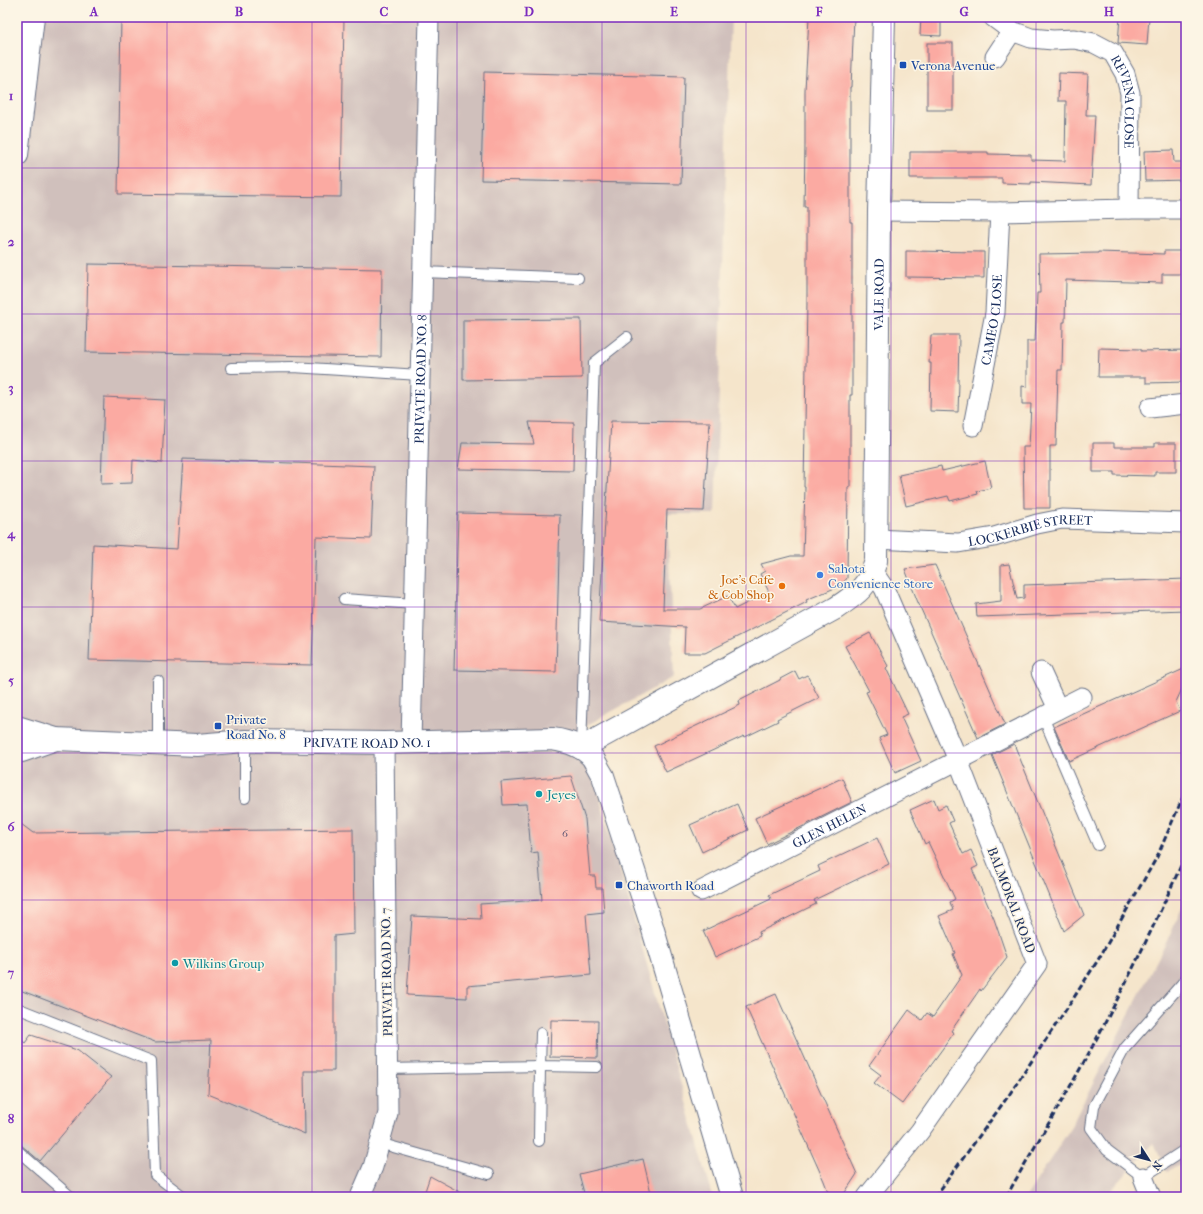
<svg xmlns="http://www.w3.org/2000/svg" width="1203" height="1214" viewBox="0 0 1203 1214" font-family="'IM FELL French Canon',serif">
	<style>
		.industrial { fill: #d0c0bc }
		.building { fill: #fbaaa2 }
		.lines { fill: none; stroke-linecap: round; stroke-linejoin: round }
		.lane-casing { stroke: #676f84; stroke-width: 12 }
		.street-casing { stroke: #676f84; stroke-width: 21 }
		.secondary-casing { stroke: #676f84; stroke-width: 24 }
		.primary-casing { stroke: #676f84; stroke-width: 24 }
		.lane { stroke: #fff; stroke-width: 10 }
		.street { stroke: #fff; stroke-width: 19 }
		.secondary { stroke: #fff; stroke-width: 22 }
		.primary { stroke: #fff; stroke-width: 22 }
		.rail { stroke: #1b2f5e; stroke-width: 3; stroke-dasharray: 6 3; stroke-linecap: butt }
		.grid { fill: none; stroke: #7b2cbf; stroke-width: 1; stroke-opacity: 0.55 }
		.transit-dot { fill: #1a4fb4; stroke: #fcf5e5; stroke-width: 1.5 }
		.shop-dot { fill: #3f7fe0; stroke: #fcf5e5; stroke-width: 1.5 }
		.food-dot { fill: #e8710a; stroke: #fcf5e5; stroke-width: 1.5 }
		.culture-dot { fill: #0f9aa8; stroke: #fcf5e5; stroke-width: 1.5 }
		.labels { text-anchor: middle; stroke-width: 3; stroke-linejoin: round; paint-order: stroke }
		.number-label { font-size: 11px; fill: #534e6f }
		.transit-label { font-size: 13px; fill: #164399; stroke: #fcf5e5; text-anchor: start }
		.street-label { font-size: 13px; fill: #1b2f5e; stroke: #fcf5e5 }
		.shop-label { font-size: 13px; fill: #366cbe; stroke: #fcf5e5; text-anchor: start }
		.food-label { font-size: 13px; fill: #c56008; stroke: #fcf5e5; text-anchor: end }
		.culture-label { font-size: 13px; fill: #0d838f; stroke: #fcf5e5; text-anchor: start }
		.neatline { fill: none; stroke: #7b2cbf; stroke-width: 1.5 }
		.grid-label { font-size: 13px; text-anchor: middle; font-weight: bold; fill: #7b2cbf }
	</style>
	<rect width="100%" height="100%" fill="#fcf5e5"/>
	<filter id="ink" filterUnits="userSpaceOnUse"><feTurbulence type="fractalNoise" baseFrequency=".025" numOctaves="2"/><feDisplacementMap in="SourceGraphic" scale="8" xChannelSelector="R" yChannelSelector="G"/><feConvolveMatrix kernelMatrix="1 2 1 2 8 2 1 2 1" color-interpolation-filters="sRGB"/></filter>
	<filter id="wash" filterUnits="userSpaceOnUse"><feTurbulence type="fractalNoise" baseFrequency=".012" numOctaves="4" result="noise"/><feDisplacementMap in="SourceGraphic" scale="16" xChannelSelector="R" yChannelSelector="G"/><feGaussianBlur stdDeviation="0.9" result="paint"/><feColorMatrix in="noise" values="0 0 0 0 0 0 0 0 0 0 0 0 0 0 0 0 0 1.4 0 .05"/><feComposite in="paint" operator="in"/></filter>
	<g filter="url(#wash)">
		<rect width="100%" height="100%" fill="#f5e5cb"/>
		<g class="industrial">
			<polygon points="17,17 731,17 715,514 667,514 674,677 580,729 713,1197 17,1197"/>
			<polygon points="1186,899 1186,1163 1167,1171 1154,1143 1105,1197 1026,1197 1068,1132 1170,935"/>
		</g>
		<g id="blocks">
			<g class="building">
				<polygon points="121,17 344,17 341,197 118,194"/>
				<polygon points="809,17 854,17 851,87 850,87 850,222 852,222 852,395 850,395 850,487 848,487 847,578 842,585 806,600 807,602 705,653 684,653 685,627 599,622 611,421 710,422 704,511 667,510 663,609 700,609 728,596 735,609 769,592 760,574 765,571 761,564 791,556 803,556 805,487 804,487 807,301 807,207 804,207 805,145 805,90"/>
				<polygon points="921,17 941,17 941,36 920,35"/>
				<polygon points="1120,17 1149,17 1147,45 1118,43"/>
				<rect x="927" y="43" width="26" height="67"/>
				<polygon points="484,72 684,77 681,184 481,180"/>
				<polygon points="1059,73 1088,74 1086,115 1095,115 1091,185 1031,182 1031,184 1002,183 1002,178 910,178 910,152 988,152 988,154 1031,155 1031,160 1065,161 1066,101 1058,101"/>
				<polygon points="1173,150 1174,162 1186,162 1186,180 1145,181 1144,151"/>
				<polygon points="906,251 984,252 984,278 906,277"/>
				<polygon points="1164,251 1186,251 1186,274 1162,274 1162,283 1066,280 1065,322 1063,322 1062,370 1058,370 1056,446 1050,446 1050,508 1024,508 1023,447 1029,447 1031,404 1022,404 1022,386 1027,387 1027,341 1035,341 1037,293 1040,293 1039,254 1098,253 1098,252 1164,254"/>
				<polygon points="88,264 382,269 381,357 86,352"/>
				<polygon points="581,319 582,378 463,380 463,320"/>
				<polygon points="931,335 959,335 958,383 959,383 958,412 930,411 931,363 929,363"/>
				<polygon points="1099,348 1141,349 1141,351 1186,350 1186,382 1146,383 1146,377 1098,377"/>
				<polygon points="104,397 165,400 162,463 133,460 132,483 101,484"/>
				<polygon points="529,422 574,423 573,471 458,469 462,443 534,444"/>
				<polygon points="1093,443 1114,443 1114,447 1155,447 1155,443 1176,443 1176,472 1155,472 1155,476 1114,475 1114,472 1093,472"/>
				<polygon points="183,459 374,466 371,539 316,537 312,665 89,660 93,544 177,549"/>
				<polygon points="985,461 991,488 977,491 978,494 950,501 948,496 906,506 899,475 941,466 942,471"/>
				<polygon points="458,513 560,515 556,672 454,670"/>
				<polygon points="1009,564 1017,599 1024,598 1024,585 1186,579 1186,610 977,617 976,604 1001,601 1001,565"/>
				<polygon points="935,565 1005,724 978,738 917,600 905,569"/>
				<polygon points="870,633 888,666 886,668 908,714 901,717 921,761 895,773 879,738 887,735 866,692 869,691 845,646"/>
				<polygon points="1186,668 1186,680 1176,702 1180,711 1069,761 1054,727"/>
				<polygon points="795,671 799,679 807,675 819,698 777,719 778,721 745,737 744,736 666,772 654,746 740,705 739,701 780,680 780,679"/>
				<polygon points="1014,744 1084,915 1064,931 992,755"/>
				<polygon points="571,776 585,819 590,876 595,876 596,888 602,888 604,912 586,914 591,975 467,986 467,998 407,995 412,916 481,919 480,904 542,900 538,852 531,853 527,804 503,805 501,782"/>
				<polygon points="842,778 852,802 767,844 755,818"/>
				<polygon points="934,799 938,809 946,805 953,821 949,823 963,854 971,850 978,866 972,869 994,919 1007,957 981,991 980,989 951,1031 954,1033 902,1104 874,1083 881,1075 869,1066 909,1010 922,1020 927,1013 933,1017 962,975 953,954 955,953 939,916 953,910 950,902 955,899 928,842 925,844 910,810"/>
				<polygon points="737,804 748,830 702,852 690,825"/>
				<polygon points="17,821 33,833 353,829 354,934 334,936 334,1071 304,1071 305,1134 208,1094 211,1040 155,1042 17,989"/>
				<polygon points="877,838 889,864 814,900 816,904 759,932 760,936 715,957 703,931 771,899 769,895 820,871 818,866"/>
				<polygon points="776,994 857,1174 842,1197 830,1197 824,1181 746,1007"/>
				<polygon points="551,1020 598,1021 597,1058 550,1057"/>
				<polygon points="31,1035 77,1050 111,1077 40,1161 21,1145 17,1144 17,1037 25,1043"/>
				<polygon points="643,1159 652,1197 585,1197 579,1174"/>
				<polygon points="430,1176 469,1197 423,1197"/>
			</g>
		</g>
	</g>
	<g filter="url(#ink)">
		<use href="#blocks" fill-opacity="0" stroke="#676f84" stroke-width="1"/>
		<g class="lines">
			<defs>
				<g id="lane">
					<polyline points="422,272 578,278"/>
					<polyline points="231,368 293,367 420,375"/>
					<polyline points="344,599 414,604"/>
					<polyline points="158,681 158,743"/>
					<polyline points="1043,717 1098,845"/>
					<polyline points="581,748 594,363 627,337"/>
					<polyline points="245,798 245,741"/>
					<polyline points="1186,979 1125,1048 1094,1106 1091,1128 1107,1150 1143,1177 1186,1149"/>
					<polyline points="17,1008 151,1061 155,1175 184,1197"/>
					<polyline points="541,1033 540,1066 597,1067"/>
					<polyline points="387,1069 540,1066 539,1141"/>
					<polyline points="379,1143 489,1174"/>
					<polyline points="17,1150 71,1197"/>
				</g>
				<g id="street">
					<path id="s1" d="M993 17 1012 31 1031 38 1053 40 1074 39 1094 43 1113 53 1125 74 1130 93 1129 209"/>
					<polyline points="995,57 1012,31"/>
					<polyline points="879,211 1000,212 1129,209 1186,209"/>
					<polyline points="1150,408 1186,404"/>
					<path id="s2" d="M973 426 995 313 1000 212"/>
					<path id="s3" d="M876 539 958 543 994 537 1037 524 1062 519 1186 523"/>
					<polyline points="1041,672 1058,709"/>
					<path id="s4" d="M411 742 429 17"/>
					<path id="s5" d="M701 891 1082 697"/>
					<polyline points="1143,1177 1151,1197"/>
					<polyline points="360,1197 373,1167 388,1113 384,743"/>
					<polyline points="867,1197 920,1131 1037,964 958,760 884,588 873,572"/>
				</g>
				<g id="secondary">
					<path id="s6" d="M17 727 56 739 197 745 245 741 384 743 552 739C566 741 583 746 592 757 596 763 599 770 603 776L651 923 732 1197"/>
					<path id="s7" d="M581 748 836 608C857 594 868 587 876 561L879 211 884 17"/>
					<polyline points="17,751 22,751 56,739"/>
				</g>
				<polyline id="primary" points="17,155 33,17"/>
			</defs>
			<use href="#lane" class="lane-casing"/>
			<use href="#street" class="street-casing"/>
			<use href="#secondary" class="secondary-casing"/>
			<use href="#primary" class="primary-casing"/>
			<use href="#lane" class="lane"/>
			<use href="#street" class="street"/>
			<use href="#secondary" class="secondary"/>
			<use href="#primary" class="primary"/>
			<g class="rail">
				<polyline points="935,1197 1009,1095 1071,1002 1098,960 1157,857 1186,790"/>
				<path d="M1006 1197C1030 1154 1056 1112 1080 1069 1119 999 1154 927 1186 854"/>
			</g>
		</g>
	</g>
	<path class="grid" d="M167 17V1197M312 17V1197M457 17V1197M602 17V1197M746 17V1197M891 17V1197M1036 17V1197M17 168H1186M17 314H1186M17 461H1186M17 607H1186M17 753H1186M17 900H1186M17 1046H1186"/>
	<g class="transit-dot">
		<rect x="899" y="61" width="8" height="8" rx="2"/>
		<rect x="214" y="722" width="8" height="8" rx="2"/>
		<rect x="615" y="881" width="8" height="8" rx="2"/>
	</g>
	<circle class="shop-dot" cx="820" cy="575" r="4"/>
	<circle class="food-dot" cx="782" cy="586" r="4"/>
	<g class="culture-dot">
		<circle cx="539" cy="794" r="4"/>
		<circle cx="175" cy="963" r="4"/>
	</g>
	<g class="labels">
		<g class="number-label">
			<text x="565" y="837">6</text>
		</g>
		<g class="transit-label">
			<text x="911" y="70">Verona Avenue</text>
			<text x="226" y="724">Private<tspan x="226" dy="15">Road No. 8</tspan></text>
			<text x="627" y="890">Chaworth Road</text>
		</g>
		<g class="street-label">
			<text dy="5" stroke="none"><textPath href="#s1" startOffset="180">REVENA CLOSE</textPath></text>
			<text dy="5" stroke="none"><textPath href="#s7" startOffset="621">VALE ROAD</textPath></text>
			<text dy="5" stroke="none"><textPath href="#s2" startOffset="108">CAMEO CLOSE</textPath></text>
			<text dy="5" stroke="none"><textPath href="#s4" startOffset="363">PRIVATE ROAD NO. 8</textPath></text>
			<text dy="5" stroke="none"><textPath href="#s3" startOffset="156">LOCKERBIE STREET</textPath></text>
			<text dy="5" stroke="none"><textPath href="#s6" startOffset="352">PRIVATE ROAD NO. 1</textPath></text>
			<text dy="5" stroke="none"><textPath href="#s5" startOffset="144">GLEN HELEN</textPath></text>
			<text transform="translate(1012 900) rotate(69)" y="5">BALMORAL ROAD</text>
			<text transform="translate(386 972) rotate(-91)" y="5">PRIVATE ROAD NO. 7</text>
		</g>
		<g class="shop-label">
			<text x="828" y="573">Sahota<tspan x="828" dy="15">Convenience Store</tspan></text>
		</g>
		<g class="food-label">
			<text x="774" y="584">Joe's Cafe<tspan x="774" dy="15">&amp; Cob Shop</tspan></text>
		</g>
		<g class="culture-label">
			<text x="547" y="799">Jeyes</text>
			<text x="183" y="968">Wilkins Group</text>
		</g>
	</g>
	<rect width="1203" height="1214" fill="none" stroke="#fcf5e5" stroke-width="44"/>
	<g transform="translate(1149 1160) rotate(126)" stroke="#fcf5e5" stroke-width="3" paint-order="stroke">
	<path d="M0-3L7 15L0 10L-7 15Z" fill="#1b2f5e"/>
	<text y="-6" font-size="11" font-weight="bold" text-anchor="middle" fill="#1b2f5e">N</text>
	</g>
	<rect x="22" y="22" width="1159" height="1170" class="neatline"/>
	<g class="grid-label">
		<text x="94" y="16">A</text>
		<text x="239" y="16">B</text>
		<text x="384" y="16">C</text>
		<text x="529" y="16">D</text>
		<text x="674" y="16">E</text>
		<text x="819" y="16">F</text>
		<text x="964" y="16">G</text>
		<text x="1109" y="16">H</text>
		<text x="11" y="100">1</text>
		<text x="11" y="246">2</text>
		<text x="11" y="392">3</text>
		<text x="11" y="538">4</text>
		<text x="11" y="685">5</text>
		<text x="11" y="831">6</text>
		<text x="11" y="977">7</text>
		<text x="11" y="1123">8</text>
	</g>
</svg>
